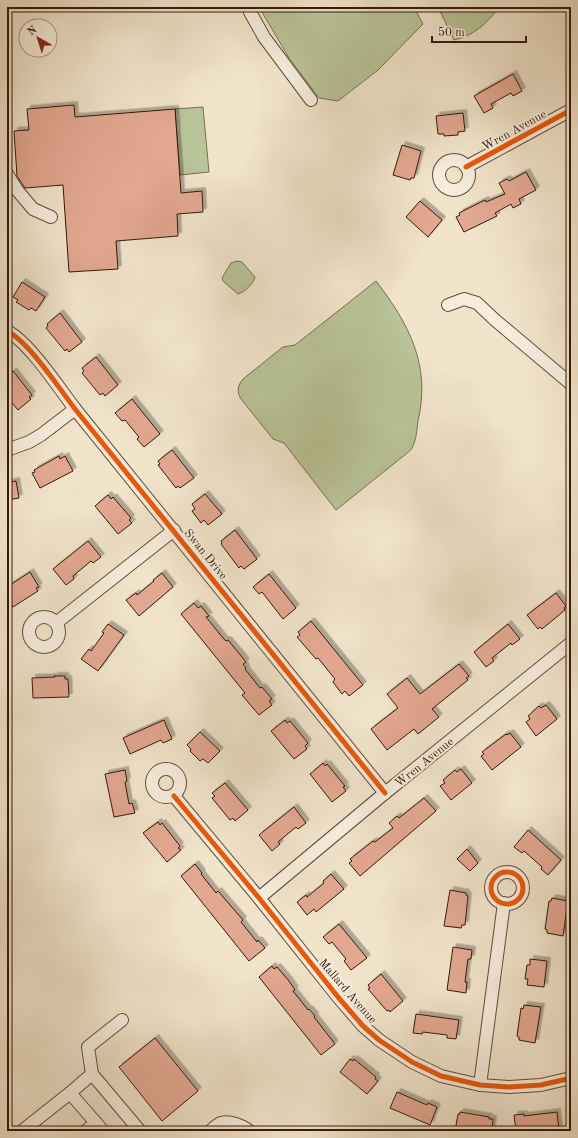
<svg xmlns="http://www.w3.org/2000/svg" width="578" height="1138" viewBox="0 0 578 1138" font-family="'Old Standard TT',serif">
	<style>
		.green { fill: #b9c498; stroke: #786e50 }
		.building { fill: #e3a892; stroke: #361809; filter: url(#shadow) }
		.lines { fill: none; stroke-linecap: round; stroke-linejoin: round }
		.minor-casing { stroke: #654b3a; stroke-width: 14 }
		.minor { stroke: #f6eddd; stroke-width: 12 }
		.cycleway-casing { stroke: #f6eddd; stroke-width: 8 }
		.cycleway { stroke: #e8590c; stroke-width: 5 }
		.labels { text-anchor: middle; stroke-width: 4; stroke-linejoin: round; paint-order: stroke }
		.street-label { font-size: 12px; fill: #361809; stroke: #f6eddd }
	</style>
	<defs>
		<filter id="shadow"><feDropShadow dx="3.5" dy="-3.5" stdDeviation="0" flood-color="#0004"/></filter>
	</defs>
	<rect width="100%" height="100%" fill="#f1e4cb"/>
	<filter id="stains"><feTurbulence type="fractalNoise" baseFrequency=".005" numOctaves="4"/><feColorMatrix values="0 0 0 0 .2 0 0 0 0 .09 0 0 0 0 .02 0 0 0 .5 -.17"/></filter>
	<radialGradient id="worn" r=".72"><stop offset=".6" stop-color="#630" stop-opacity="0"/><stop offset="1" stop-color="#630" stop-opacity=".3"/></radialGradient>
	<g class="green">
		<polygon points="259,7 411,7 416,11 423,24 378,70 338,101 319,98 289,58"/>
		<path d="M438 7H499C488 23 473 36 454 40Z"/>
		<polygon points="203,107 209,172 180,175 175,109"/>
		<path d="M237 261 242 262 255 277C253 284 245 292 238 294L223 281 222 278 231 263Z"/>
		<path d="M376 281C409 324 431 365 418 421 417 430 416 441 412 448 409 453 400 458 396 462 376 478 356 494 336 510L284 443 273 439 241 399C237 392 237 386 243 379L283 347 295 345Z"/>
	</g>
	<g class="building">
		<polygon points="513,74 522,91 513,96 511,93 491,104 493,108 484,113 474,96"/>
		<polygon points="74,105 75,117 175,109 181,193 202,191 203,212 177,214 178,236 116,241 118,269 69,272 63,185 25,188 17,176 14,131 29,130 27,109"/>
		<polygon points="463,113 465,131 458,132 458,135 444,136 444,134 438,134 436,116"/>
		<polygon points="402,145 421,151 414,178 411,178 410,180 393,175"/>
		<polygon points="526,172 536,190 519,199 521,204 513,208 511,204 495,213 497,216 464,232 456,217 460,215 459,213 485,200 486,202 505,194 499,183 507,179 509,181"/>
		<polygon points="420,201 442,220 428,237 406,217"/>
		<polygon points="22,282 45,297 36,311 31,308 29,310 16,302 18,300 13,297"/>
		<polygon points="60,313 82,342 69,352 67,349 65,351 46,328 48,326 47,324"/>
		<polygon points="96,357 118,385 105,396 103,393 100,395 82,373 84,371 82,368"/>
		<polygon points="13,371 32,395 29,397 31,399 18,410 7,397 7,376"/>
		<polygon points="132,399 160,434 144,447 137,439 139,437 125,420 122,421 115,413"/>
		<polygon points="172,450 194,478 180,488 178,486 176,488 158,465 160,464 158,461"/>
		<polygon points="59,456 60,459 65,456 73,471 40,488 32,473 35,472 34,470"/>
		<polygon points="16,481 19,498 7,500 7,483"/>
		<polygon points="205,494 222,514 208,525 204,520 201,523 192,511 195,509 192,504"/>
		<polygon points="108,495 111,499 113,497 131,518 129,520 132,523 118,534 95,506"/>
		<polygon points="235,530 257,559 244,569 241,566 239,568 221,544 222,543 221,541"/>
		<polygon points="88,541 101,557 93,563 91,561 73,576 74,579 66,585 53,569"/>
		<polygon points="30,572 39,587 36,588 38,591 13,607 12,605 7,607 7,587"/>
		<polygon points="162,573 173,587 139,616 126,600 136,593 137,595 154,581 153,580"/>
		<polygon points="269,574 296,608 283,619 262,592 259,594 253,587"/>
		<polygon points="556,593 566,606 564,608 565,610 542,629 540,627 538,629 527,615"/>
		<polygon points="194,603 198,608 201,606 209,616 206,617 223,638 226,641 228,640 246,662 243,664 246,668 245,669 260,688 262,687 272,699 269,701 272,705 259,715 242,695 245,693 181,614"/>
		<polygon points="311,621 363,685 349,696 345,691 342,694 333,682 335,679 318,658 316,659 297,637 300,635 298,632"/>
		<polygon points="108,624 124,635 98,671 81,659 89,649 91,651 104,633 102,632"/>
		<polygon points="508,624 520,639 512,645 511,643 492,658 494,661 486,667 474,652"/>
		<polygon points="459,664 469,676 466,678 468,680 432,709 439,717 418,734 414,729 387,750 371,729 398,708 387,694 407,678 420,694"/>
		<polygon points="54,676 65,676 65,679 68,679 69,697 33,698 32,678 55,677"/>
		<polygon points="546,705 557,719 536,736 526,722 530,719 528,716 539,706 541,708"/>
		<polygon points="164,720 172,739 163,743 161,740 130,754 123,738"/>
		<polygon points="285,720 287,723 290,721 308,743 305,746 307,749 294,759 271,731"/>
		<polygon points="200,732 220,751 208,763 203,759 200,761 190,751 191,749 187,745"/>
		<polygon points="510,733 521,747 492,770 481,756 484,754 482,752 506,734 507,735"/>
		<polygon points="323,763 325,766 327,764 345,786 343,787 346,791 332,802 310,774"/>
		<polygon points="461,769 472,783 451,800 440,786 445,783 443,780 455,770 457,772"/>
		<polygon points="125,770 127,781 125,782 129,804 132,803 135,813 114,817 105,774"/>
		<polygon points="225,783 248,810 235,821 233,818 230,820 212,798 215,796 212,793"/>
		<polygon points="424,798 436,811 360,876 349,863 352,861 350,859 373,841 375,842 393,828 389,823 397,816 399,818"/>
		<polygon points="294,807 306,823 298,829 296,827 278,842 280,844 272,851 259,835"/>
		<polygon points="158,822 160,825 162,823 180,846 178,848 181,850 167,862 143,833"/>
		<polygon points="528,830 561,860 548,875 541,869 542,867 524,851 522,853 514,847"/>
		<polygon points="467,849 478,863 470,871 457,859"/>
		<polygon points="195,864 202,873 201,874 216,893 218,891 243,920 241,922 257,942 258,940 265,948 249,961 181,876"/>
		<polygon points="331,874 344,889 316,912 314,909 307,915 297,902 306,895 307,897 324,883 323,881"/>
		<polygon points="450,890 466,893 466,895 468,896 465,925 462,925 461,928 444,926"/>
		<polygon points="552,898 568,901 563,936 547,933 547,930 545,929 549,901 551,901"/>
		<polygon points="339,924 367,958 351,970 344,961 346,959 332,942 329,944 323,937"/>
		<polygon points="453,947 472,950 471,959 468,959 465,982 467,982 466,993 447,990"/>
		<polygon points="530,959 547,961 544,987 527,985 528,979 525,979 527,965 530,965"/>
		<polygon points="272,966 274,969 277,967 289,981 295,990 293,991 308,1010 309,1009 315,1016 314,1017 335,1044 321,1055 259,977"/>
		<polygon points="381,974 403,1001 390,1012 389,1010 387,1011 368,989 370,988 368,985"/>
		<polygon points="524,1005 541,1007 535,1043 519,1040 519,1037 517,1036 521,1008 523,1009"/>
		<polygon points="416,1014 459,1020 456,1039 447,1038 447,1035 423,1032 422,1034 413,1033"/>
		<polygon points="155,1038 198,1091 162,1121 119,1067"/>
		<polygon points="350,1059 353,1061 354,1059 376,1077 375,1079 378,1081 367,1094 340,1072"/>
		<polygon points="397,1092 427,1105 428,1103 437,1107 430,1125 390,1108"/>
		<polygon points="460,1112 489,1117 489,1119 493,1119 492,1131 455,1131 458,1114 460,1114"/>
		<polygon points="557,1112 559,1129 545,1131 516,1131 514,1115 524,1114 524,1116"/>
	</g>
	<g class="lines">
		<defs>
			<g id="minor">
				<polyline points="249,7 250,12 264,37 311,100"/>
				<circle cx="454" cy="175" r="15"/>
				<polyline points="466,167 571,110"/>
				<polyline points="7,174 17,190 33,209 51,217"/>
				<polyline points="448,305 464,299 477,303 495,320 571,384"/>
				<path d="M7 331C29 342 59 388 75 409L385 793"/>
				<polyline points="7,450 29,442 41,435 75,409"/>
				<circle cx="44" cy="632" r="15"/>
				<polyline points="56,623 174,530"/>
				<circle cx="166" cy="783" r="14"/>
				<polyline points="174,796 259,898 338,997 363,1026 379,1040 412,1062 441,1076 480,1085 509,1087 541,1085 571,1078"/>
				<circle cx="507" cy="888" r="16"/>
				<polyline points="259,898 385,793 571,643"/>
				<polyline points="92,1074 88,1047 122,1020"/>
				<polyline points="480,1085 504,903"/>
				<polyline points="70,1093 92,1074 140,1131"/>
				<polyline points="22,1131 70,1093 103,1131"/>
				<polyline points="86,1131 96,1123"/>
				<path d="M210 1131C213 1129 217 1124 221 1123 229 1120 243 1126 249 1131"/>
			</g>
		</defs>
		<use href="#minor" class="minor-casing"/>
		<use href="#minor" class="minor"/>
		<defs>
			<g id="cycleway">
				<polyline points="466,167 571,110"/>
				<path d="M7 331C29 342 59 388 75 409L385 793"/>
				<polyline points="174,796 259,898 338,997 363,1026 379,1040 412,1062 441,1076 480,1085 509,1087 541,1085 571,1078"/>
				<circle cx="507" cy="888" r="16"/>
			</g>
		</defs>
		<use href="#cycleway" class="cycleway-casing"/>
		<use href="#cycleway" class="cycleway"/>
	</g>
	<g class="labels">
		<g class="street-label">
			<text transform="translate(514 130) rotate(-29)" y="4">Wren Avenue</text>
			<text transform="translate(206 554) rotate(51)" y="4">Swan Drive</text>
			<text transform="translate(424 762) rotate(-39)" y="4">Wren Avenue</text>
			<text transform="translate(348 991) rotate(49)" y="4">Mallard Avenue</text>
		</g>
	</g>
	<rect width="578" height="1138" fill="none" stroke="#f1e4cb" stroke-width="24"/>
	<rect x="8" y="8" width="562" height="1122" fill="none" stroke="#361809" stroke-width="2"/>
	<rect x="12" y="12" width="554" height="1114" fill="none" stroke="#361809"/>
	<g transform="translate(38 38) rotate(321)"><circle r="19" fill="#f6eddd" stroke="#a99888"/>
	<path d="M0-3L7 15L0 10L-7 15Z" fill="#8f2418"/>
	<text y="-6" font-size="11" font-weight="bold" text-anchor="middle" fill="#361809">N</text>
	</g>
	<path d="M432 36v6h94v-6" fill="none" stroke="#361809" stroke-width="2"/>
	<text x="438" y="36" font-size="12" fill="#361809" stroke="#f6eddd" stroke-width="3" paint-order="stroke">50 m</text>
	<rect width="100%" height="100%" filter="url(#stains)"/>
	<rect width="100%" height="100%" fill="url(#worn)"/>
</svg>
